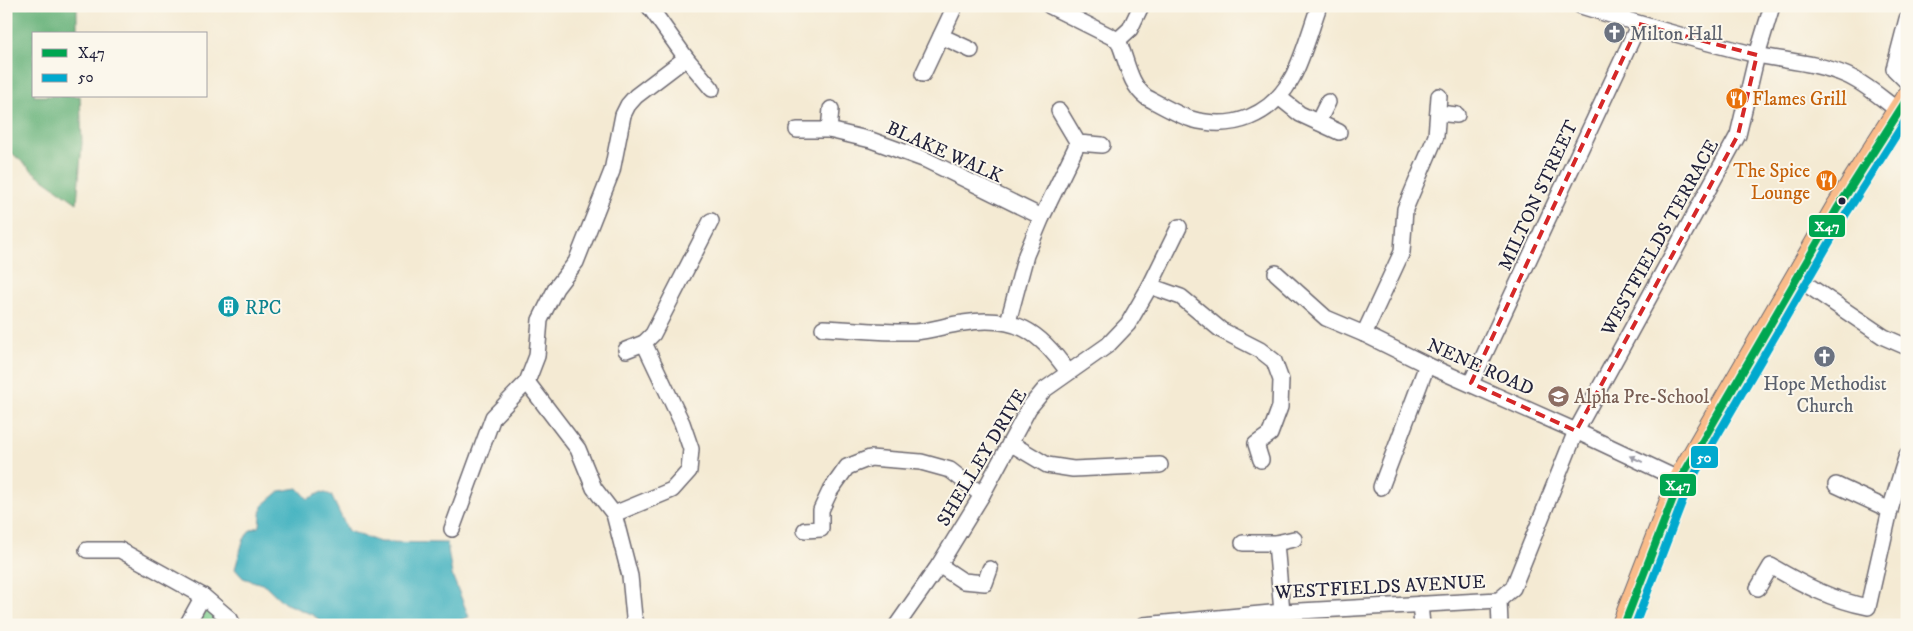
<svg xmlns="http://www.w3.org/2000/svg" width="1913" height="631" viewBox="0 0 1913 631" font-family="'IM FELL DW Pica',serif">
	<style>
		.green { fill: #7fcf8f; stroke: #507865 }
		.forest { fill: #67b27a; stroke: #446a5a }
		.water { fill: #46b4c1; stroke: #346b7e }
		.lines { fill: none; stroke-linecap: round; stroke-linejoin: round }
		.street-casing { stroke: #6c6870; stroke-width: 18 }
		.primary-casing { stroke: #6c6870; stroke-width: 26 }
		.street { stroke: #fff; stroke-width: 15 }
		.primary { stroke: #f9bc8a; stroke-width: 24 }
		.bus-1-casing { stroke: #fbf7ec; stroke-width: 11 }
		.bus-2-casing { stroke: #fbf7ec; stroke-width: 11 }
		.bus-1 { stroke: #00a651; stroke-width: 8 }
		.bus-2 { stroke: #00a9ce; stroke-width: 8 }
		.oneway { fill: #9c9ca7 }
		.marked { fill: none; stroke: #d62828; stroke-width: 4; stroke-dasharray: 10 6; stroke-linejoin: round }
		.bus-dot { fill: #22223b; stroke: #fbf7ec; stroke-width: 2 }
		.labels { text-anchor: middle; stroke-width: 4; stroke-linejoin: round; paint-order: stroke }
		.worship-label { font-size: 19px; fill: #5b616d; stroke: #fbf7ec; text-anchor: start }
		.food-label { font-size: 19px; fill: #c56008; stroke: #fbf7ec; text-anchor: start }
		.street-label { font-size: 19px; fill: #22223b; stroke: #fbf7ec }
		.culture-label { font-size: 19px; fill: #0d838f; stroke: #fbf7ec; text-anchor: start }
		.education-label { font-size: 19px; fill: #785e54; stroke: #fbf7ec; text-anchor: start }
		.line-badge { stroke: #fbf7ec; stroke-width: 2 }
		.badge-label { font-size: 14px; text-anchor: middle; font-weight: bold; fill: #fff }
	</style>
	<rect width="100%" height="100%" fill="#fbf7ec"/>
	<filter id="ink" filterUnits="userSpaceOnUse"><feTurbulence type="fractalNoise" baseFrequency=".02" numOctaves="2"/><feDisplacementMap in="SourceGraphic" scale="10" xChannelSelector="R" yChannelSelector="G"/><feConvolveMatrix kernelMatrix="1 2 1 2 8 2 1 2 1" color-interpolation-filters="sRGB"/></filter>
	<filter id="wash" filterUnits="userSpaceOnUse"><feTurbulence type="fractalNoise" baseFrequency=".0096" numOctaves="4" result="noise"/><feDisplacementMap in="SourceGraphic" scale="20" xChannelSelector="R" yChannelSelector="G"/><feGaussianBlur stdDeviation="1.12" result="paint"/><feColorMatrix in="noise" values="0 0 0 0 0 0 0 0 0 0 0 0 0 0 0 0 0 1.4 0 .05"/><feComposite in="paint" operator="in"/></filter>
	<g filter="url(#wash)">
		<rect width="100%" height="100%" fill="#f4ead3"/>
		<polygon class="green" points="207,608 228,625 196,625"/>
		<polygon class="forest" points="6,6 77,6 77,34 34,34 34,96 80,96 82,143 77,203 36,174 6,148"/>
		<polygon class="water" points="298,488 308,499 322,492 331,495 348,531 380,542 447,543 452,575 469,617 449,625 326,625 313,615 284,603 265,585 243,578 235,569 243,541 249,531 260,526 262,506 280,491"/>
	</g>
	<g filter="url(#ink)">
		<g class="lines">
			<defs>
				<g id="street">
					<polyline points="649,6 686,58 712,89"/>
					<path d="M1050 6 1118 40C1127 60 1129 84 1146 97 1161 105 1176 114 1191 119 1233 131 1271 116 1292 78 1303 58 1311 28 1319 6"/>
					<path d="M1581 6C1639 24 1698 41 1757 55 1786 61 1818 63 1846 75 1865 83 1882 99 1899 111"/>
					<polyline points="1907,19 1894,69 1907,82"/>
					<polyline points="941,36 971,50"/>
					<polyline points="1118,40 1130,29 1141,6"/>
					<polyline points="923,74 955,6"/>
					<polyline points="1280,98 1300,114 1339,132"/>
					<polyline points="1059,111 1078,143 1102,145"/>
					<polyline points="1438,113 1457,115"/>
					<polyline points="1318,122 1328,102"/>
					<polyline points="797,130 829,130 871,140 926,160 1042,217"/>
					<polyline points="829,130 831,109"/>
					<polyline points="1276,273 1326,318 1364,334 1427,365 1576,431 1680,480"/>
					<polyline points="1797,278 1884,337 1907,347"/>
					<polyline points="1150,286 1181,297 1221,330 1260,350 1274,361 1281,380 1280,407 1270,434 1256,444 1261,460"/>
					<polyline points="1008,322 1026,255 1042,217 1078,143"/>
					<path d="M823 328C853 329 884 333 914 332 930 331 947 325 963 323 1015 315 1039 330 1068 372"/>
					<polyline points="1364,334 1402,252 1405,209 1436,136 1439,96"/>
					<polyline points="626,350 644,343"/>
					<polyline points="527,382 578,449 594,488 614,514 630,576 634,617 637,625"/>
					<polyline points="1471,383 1639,24"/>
					<polyline points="1010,443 1047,465 1073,469 1160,465"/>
					<polyline points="1836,485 1890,510"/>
					<polyline points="1381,487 1427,365"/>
					<polyline points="614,514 672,490 689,471 691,449 682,423 644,343 653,334 711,221"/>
					<polyline points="452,529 493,417 527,382 537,356 540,320 556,288 576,262 612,171 623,115 628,105 636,96 686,58"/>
					<polyline points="805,530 821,529 821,510 830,491 847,467 870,458 921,462 950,470 982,495"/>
					<polyline points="1243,543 1276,543 1294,539"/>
					<polyline points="1276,543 1282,612"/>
					<polyline points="87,550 120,550 203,596 230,619 233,625"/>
					<polyline points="939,565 963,581 985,583 990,569"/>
					<path d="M1758 588 1771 566C1802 584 1832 600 1868 607L1890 510 1907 455"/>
					<polyline points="1499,600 1500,625"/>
					<polyline points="1420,604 1422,625"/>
					<polyline points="187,625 203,596"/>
					<polyline points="897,625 939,565 982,495 1029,408 1044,390 1108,345 1128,324 1150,286 1179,227"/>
					<polyline points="1144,625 1282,612 1499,600 1513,588 1576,431 1738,135 1757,55 1772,6"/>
				</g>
				<polyline id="primary" points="1624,625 1680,480 1837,209 1907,99"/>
			</defs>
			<use href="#street" class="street-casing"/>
			<use href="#primary" class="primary-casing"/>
			<use href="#street" class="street"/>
			<use href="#primary" class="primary"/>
			<defs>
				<polyline id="bus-1" points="1624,625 1680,480 1837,209 1907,99"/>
				<polyline id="bus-2" points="1635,625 1689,484 1846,214 1907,118"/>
			</defs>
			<use href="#bus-1" class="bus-1-casing"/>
			<use href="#bus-2" class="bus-2-casing"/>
			<use href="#bus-1" class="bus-1"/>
			<use href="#bus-2" class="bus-2"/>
		</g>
		<defs><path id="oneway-solid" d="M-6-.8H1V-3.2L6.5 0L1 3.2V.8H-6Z" transform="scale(1.25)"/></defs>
		<use class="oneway" href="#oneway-solid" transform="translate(1636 459) rotate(-155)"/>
	</g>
	<path class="marked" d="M1639 24 1757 55 1738 135 1576 431 1471 383Z"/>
	<defs>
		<symbol id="church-disc" viewBox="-11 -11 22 22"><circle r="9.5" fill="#6b7280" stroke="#fbf7ec"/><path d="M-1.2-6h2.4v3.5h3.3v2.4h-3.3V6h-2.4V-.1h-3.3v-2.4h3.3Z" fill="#fff"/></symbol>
		<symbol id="restaurant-disc" viewBox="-11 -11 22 22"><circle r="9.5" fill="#e8710a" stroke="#fbf7ec"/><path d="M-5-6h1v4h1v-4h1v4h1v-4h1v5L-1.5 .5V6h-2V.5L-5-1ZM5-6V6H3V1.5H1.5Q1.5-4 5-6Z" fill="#fff"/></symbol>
		<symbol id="building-disc" viewBox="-11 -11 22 22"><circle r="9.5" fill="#0f9aa8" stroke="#fbf7ec"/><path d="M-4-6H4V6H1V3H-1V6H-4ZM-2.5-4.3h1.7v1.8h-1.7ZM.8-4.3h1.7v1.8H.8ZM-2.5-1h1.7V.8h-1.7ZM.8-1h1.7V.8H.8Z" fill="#fff"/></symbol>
		<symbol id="school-disc" viewBox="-11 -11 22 22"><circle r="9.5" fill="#8d6e63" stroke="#fbf7ec"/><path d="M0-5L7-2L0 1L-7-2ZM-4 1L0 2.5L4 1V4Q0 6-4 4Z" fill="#fff"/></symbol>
	</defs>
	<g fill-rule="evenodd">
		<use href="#church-disc" x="1602" y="20" width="25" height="25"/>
		<use href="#restaurant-disc" x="1724" y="86" width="25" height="25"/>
		<use href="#restaurant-disc" x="1814" y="168" width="25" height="25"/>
		<use href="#building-disc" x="216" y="294" width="25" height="25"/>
		<use href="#church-disc" x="1812" y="344" width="25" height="25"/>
		<use href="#school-disc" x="1546" y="384" width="25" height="25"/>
	</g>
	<circle class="bus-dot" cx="1842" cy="201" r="4.5"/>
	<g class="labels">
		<g class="worship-label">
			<text x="1630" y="40">Milton Hall</text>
			<text x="1825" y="390" text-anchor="middle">Hope Methodist<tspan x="1825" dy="22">Church</tspan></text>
		</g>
		<g class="food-label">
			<text x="1752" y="105">Flames Grill</text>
			<text x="1810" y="177" text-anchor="end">The Spice<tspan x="1810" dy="22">Lounge</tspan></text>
		</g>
		<g class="street-label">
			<text transform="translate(945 151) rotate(24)" y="7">BLAKE WALK</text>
			<text transform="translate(1537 195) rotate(-65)" y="7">MILTON STREET</text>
			<text transform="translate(1659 237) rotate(-61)" y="7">WESTFIELDS TERRACE</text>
			<text transform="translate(1481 366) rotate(24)" y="7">NENE ROAD</text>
			<text transform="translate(981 457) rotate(-59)" y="7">SHELLEY DRIVE</text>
			<text transform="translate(1380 586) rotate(-3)" y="7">WESTFIELDS AVENUE</text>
		</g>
		<g class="culture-label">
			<text x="245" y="314">RPC</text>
		</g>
		<g class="education-label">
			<text x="1574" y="403">Alpha Pre-School</text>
		</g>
	</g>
	<g class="line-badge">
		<rect x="1808" y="214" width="38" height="24" rx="5" fill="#00a651"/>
		<rect x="1690" y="445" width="29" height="24" rx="5" fill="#00a9ce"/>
		<rect x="1659" y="473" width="38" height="24" rx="5" fill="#00a651"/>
	</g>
	<g class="badge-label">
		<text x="1827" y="231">X47</text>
		<text x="1704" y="462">50</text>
		<text x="1678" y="490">X47</text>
	</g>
	<rect width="1913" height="631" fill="none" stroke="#fbf7ec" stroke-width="25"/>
	<rect x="32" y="32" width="175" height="65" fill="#fbf7ec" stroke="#a4a2a5"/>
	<rect x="42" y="49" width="25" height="8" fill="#00a651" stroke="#a4a2a5"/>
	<text x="78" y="58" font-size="15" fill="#22223b">X47</text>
	<rect x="42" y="74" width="25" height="8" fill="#00a9ce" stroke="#a4a2a5"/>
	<text x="78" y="82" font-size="15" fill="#22223b">50</text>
</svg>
